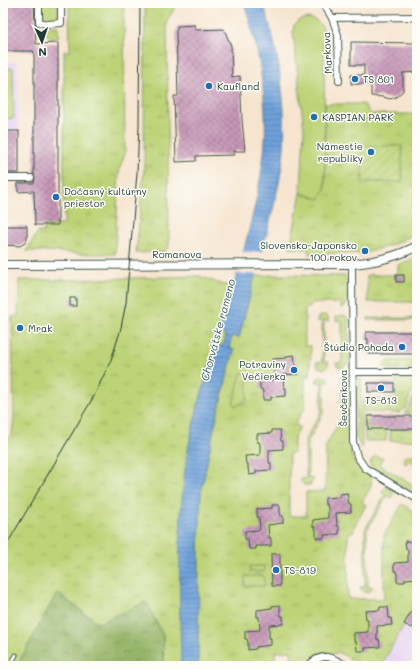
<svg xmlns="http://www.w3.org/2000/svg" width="420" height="669" viewBox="0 0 420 669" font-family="Mali,sans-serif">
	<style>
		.built { fill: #e6d3f0 }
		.grass { fill: url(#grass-tufts); stroke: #6e8856 }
		.forest { fill: url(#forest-crowns); stroke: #5a794e }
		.park { fill: url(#park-crowns); stroke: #6e8856 }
		.garden { fill: url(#garden-furrows); stroke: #6e8856 }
		.pitch { fill: #bdd377; stroke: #6e8856 }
		.water { fill: url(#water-rules); stroke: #466e86 }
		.pier { fill: #f6e4ce }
		.building { fill: url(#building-cross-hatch) }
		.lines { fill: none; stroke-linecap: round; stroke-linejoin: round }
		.service-casing { stroke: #3f564b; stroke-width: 5 }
		.minor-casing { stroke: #3f564b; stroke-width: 8 }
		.tertiary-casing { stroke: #3f564b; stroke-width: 10 }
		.service { stroke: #fff; stroke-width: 3 }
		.minor { stroke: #fff; stroke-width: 6 }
		.tertiary { stroke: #fff; stroke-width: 8 }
		.tram { stroke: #1f3d34; stroke-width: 1 }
		.poi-dot { fill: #1f6fb2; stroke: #fdfcf7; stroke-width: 1.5 }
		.labels { text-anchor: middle; stroke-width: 3; stroke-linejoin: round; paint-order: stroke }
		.street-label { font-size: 10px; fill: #1f3d34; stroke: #fdfcf7 }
		.poi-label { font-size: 10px; fill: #1f3d34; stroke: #fdfcf7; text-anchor: start }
		.water-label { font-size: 11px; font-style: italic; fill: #3b606e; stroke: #fdfcf7 }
	</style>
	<defs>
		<pattern id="grass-tufts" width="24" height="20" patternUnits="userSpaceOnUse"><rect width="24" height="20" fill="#bdd377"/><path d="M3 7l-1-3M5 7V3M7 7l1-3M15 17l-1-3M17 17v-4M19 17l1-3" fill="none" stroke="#a2b668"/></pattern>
		<pattern id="forest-crowns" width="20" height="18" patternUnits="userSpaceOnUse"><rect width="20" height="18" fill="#96b568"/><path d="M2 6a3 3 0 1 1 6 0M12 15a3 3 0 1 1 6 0" fill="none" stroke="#7a9456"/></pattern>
		<pattern id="park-crowns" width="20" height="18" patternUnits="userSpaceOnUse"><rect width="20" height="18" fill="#bdd377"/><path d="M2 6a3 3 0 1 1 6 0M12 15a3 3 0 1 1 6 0" fill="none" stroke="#a2b668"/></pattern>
		<pattern id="garden-furrows" width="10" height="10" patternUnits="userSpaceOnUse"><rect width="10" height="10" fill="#bdd377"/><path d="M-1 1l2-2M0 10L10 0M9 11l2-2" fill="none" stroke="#a2b668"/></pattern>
		<pattern id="water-rules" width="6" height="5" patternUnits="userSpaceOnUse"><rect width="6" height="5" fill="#6ea0d9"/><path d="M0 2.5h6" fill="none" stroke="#5a84b1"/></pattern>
		<pattern id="building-cross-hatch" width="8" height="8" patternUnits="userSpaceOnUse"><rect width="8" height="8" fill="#c797b8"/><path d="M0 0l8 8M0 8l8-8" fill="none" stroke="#a17c96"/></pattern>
	</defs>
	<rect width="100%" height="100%" fill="#fdfcf7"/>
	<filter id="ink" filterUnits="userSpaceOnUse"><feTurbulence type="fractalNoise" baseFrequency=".025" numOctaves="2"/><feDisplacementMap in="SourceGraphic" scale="8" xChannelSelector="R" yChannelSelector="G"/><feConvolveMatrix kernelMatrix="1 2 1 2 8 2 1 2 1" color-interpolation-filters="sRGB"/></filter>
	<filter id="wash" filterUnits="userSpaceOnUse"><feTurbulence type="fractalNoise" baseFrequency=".012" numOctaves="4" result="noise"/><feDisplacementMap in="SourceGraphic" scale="16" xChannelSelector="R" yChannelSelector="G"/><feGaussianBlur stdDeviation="0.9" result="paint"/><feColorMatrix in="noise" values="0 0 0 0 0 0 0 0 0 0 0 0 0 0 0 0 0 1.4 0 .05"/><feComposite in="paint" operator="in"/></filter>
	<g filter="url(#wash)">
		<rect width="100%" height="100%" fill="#f6e4ce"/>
		<g class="built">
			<polygon points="3,62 18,62 19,131 3,131"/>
			<polygon points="417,602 417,666 381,666 404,624"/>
		</g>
		<g class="grass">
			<polygon points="42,3 58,4 58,18 56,20 47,19 42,17"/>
			<polygon points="69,3 124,3 125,153 119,170 115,254 81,254 51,251 26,251 38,232 44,232 44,225 64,225 64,51 70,51"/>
			<polygon points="145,3 181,3 174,9 167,21 169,246 164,252 136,253 144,171"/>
			<polygon points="51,26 58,26 58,38 51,38 45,33 46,29"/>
			<polygon points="325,104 364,104 370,114 413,114 414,111 417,111 417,233 392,245 365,253 309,254 308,249 290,248 301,193 319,199 325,190"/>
			<polygon points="417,257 417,302 368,302 367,275 396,275 398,272 398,265"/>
			<path d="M276 275 345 276C350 284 351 300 345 307L341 308V303H311L310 308H305V346H311L310 376H305V408L295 424 300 427 294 437V453H289V516H306V492L325 491 326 445 342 417V376L346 377 349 383C349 405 345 445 355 463 360 470 365 473 372 477L371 486 362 502 366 505 354 527V531L348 534V599H384V535L402 504 417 513V602L381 666H363L338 652 333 654H325L315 657 302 666H292L291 651 275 652V666H198L199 543 201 493 212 437 234 350 229 348 232 336 239 338 255 276Z"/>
			<path d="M199 276 224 285 233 284 220 333 226 335 223 346 216 345C206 380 194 415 188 451 176 522 180 594 181 666H164L163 635 98 623 57 593 17 666H3V443L12 436 14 416 12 317 18 316 19 280H65Z"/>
			<polygon points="324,315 328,317 329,321 324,321 324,362 329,362 327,367 323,369 318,367 316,362 322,362 322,321 317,321 318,317"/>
			<polygon points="343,315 346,316 349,320 349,363 342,368 337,366 336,363 342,362 342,321 336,321 336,317"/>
			<rect x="368" y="318" width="49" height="2"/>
			<polygon points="417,360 417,369 388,369 384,367 384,365 385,361"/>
			<polygon points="323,376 328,378 329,382 324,382 324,412 308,441 308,478 314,479 310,485 304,485 301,481 301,479 306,478 305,440 321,412 322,382 316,382 318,378"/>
			<polygon points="361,377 362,448 359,444 356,437 356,385 358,380"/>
			<polygon points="396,378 417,378 417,389 410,395 407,407 399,413 364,412 364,399 396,399"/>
			<path d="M417 393V413H404C413 407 410 397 417 393Z"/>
			<polygon points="368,416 387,429 386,441 365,441 364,417"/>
			<polygon points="390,429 416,429 416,440 390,441"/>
			<polygon points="412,455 417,456 417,465 409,460 406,464 403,460 405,456"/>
			<polygon points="375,456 383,458 379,465 417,487 417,495 371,468 370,462"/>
			<path d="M385 488H391C393 492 394 495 392 498L387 496 367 530 368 587H373L370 591C365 594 362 592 360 587H365V529L385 495 381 492Z"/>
			<polygon points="326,660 332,660 342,666 313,666 317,662"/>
		</g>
		<polygon class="forest" points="57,593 98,623 146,602 163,635 164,666 17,666"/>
		<g class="park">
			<polygon points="3,68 13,68 14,118 3,119"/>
			<polygon points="244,373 248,376 247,399 245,402 235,406 233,404 241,373"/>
		</g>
		<rect class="garden" x="362" y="146" width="40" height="36"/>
		<g class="pitch">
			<path d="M309 18C317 21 321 23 324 31L325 190 319 199 301 193 304 130 293 31 294 25 299 20Z"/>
			<rect x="250" y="566" width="14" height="6"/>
			<rect x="245" y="576" width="19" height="10"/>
		</g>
		<path class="water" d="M244 3H263C278 48 287 102 284 149 281 182 272 213 264 244 255 275 247 307 239 338L232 336 229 348 234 350 216 418 201 493 199 543 198 666H181C180 594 176 522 188 450 194 415 206 379 216 345L223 346 226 336 220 333C236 275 257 213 264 153 269 106 259 48 244 3Z"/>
		<polygon class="pier" points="240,252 264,252 258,274 234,274"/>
		<g id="blocks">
			<g class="building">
				<polygon points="5,3 34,3 36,44 58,43 58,225 35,225 34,191 18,192 18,183 34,183 35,178 34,175 34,51 5,51"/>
				<polygon points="195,25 195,30 224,29 231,46 232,77 240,76 242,120 245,151 234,151 234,155 196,156 196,161 176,162 174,96 178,96 176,31 177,30 177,26"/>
				<polygon points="351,42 417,43 417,72 403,73 403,91 396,97 390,99 383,97 371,96 371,84 351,84 351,75 364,75 364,65 351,65"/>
				<rect x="3" y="131" width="16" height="42"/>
				<polygon points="3,226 27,226 27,239 25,243 20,246 3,245"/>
				<rect x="396" y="275" width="8" height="7"/>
				<rect x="70" y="298" width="6" height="8"/>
				<polygon points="366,332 417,332 417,354 368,354 368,339 366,339"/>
				<polygon points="294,355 295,363 295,366 298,366 298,374 283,375 284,388 286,388 286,396 271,397 271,400 263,400 263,392 262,389 260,389 260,381 274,380 274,367 272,367 272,359 287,358 287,356"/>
				<rect x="368" y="383" width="26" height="9"/>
				<rect x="368" y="416" width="49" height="13"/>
				<polygon points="272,430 280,430 281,441 283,441 283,449 269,450 269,463 271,463 271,470 256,471 256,474 249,475 248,467 248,464 246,464 245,456 260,455 260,445 259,442 257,442 257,434 272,433"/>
				<polygon points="347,493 349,504 351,504 351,512 336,513 337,526 339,526 339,534 324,535 324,538 316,538 316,530 315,527 313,527 313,520 328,518 328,508 327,505 325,505 325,498 340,497 340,494"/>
				<polygon points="272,505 280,505 280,513 281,516 283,516 283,523 268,525 269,538 271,538 271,546 256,546 256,549 249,549 248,539 245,539 245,531 260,530 259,517 257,517 257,509 272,508"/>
				<polygon points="405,541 417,542 417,578 405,579 405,582 397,582 397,574 396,571 394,571 394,563 408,562 408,549 406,549"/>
				<polygon points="271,554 280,554 280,586 272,586"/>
				<polygon points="417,602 417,619 412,628 404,624"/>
				<polygon points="280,605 280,613 281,616 283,616 283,624 269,625 269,638 271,638 271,645 256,647 256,649 248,650 248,642 247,639 245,639 245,631 260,630 259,617 257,617 257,610 272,608 272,606"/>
				<polygon points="380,607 388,607 389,618 391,618 392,625 377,626 377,640 379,639 380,647 365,648 365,651 357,651 356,641 354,641 354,633 368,632 368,619 366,619 365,611 380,610"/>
			</g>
		</g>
	</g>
	<g filter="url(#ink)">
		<use href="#blocks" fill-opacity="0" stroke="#3f564b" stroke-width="1"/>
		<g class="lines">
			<defs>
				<polyline id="service" points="10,666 16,655"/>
				<g id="minor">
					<polyline points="39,3 39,22 47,24 61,23 61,3"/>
					<polyline points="323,3 332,18 338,35 339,81"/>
					<polyline points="332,18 417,17"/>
					<polyline points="3,178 31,178"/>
					<polyline points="352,264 353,442 357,456 365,468 417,499"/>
					<polyline points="353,372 417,372"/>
					<path d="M308 666C322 651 332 657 347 666"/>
				</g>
				<path id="tertiary" d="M3 265 352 264C374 262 397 257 417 246"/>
			</defs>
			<use href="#service" class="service-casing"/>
			<use href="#minor" class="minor-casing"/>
			<use href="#tertiary" class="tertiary-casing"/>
			<use href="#service" class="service"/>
			<use href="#minor" class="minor"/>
			<use href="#tertiary" class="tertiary"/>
			<polyline class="tram" points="3,551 94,396 111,360 120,332 126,303 137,173 139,126 140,3"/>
		</g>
	</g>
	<g class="poi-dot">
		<circle cx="355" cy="79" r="4"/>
		<circle cx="209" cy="86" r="4"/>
		<circle cx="314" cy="117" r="4"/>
		<circle cx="371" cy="152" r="4"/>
		<circle cx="56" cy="197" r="4"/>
		<circle cx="365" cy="251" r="4"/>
		<circle cx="20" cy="328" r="4"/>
		<circle cx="402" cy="347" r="4"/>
		<circle cx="294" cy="370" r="4"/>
		<circle cx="381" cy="388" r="4"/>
		<circle cx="276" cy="570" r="4"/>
	</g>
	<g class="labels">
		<g class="street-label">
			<text transform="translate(327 53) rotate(-93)" y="4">Markova</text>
			<text x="177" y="258">Romanova</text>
			<text transform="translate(343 398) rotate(-90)" y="4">Ševčenkova</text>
		</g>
		<g class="poi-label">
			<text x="363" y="83">TS 801</text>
			<text x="217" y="90">Kaufland</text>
			<text x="322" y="121">KASPIAN PARK</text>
			<text x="363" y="150" text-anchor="end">Námestie<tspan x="363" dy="12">republiky</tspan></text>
			<text x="64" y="195">Dočasný kultúrny<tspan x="64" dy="12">priestor</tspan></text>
			<text x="357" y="249" text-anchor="end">Slovensko-Japonsko<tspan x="357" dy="12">100 rokov</tspan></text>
			<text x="28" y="332">Mrak</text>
			<text x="394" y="351" text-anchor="end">Štúdio Pohoda</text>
			<text x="286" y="368" text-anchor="end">Potraviny<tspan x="286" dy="12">Večierka</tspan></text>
			<text x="381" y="404" text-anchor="middle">TS-813</text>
			<text x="284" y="574">TS-819</text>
		</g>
		<g class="water-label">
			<text transform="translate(218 330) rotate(-75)" y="4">Chorvátske rameno</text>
		</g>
	</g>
	<rect width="420" height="669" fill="none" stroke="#fdfcf7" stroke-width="16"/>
	<g transform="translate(42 42) rotate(177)" stroke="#fdfcf7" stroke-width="3" paint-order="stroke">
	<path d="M0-3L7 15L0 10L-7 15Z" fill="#1f3d34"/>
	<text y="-6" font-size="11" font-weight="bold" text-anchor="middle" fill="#1f3d34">N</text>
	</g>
</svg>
